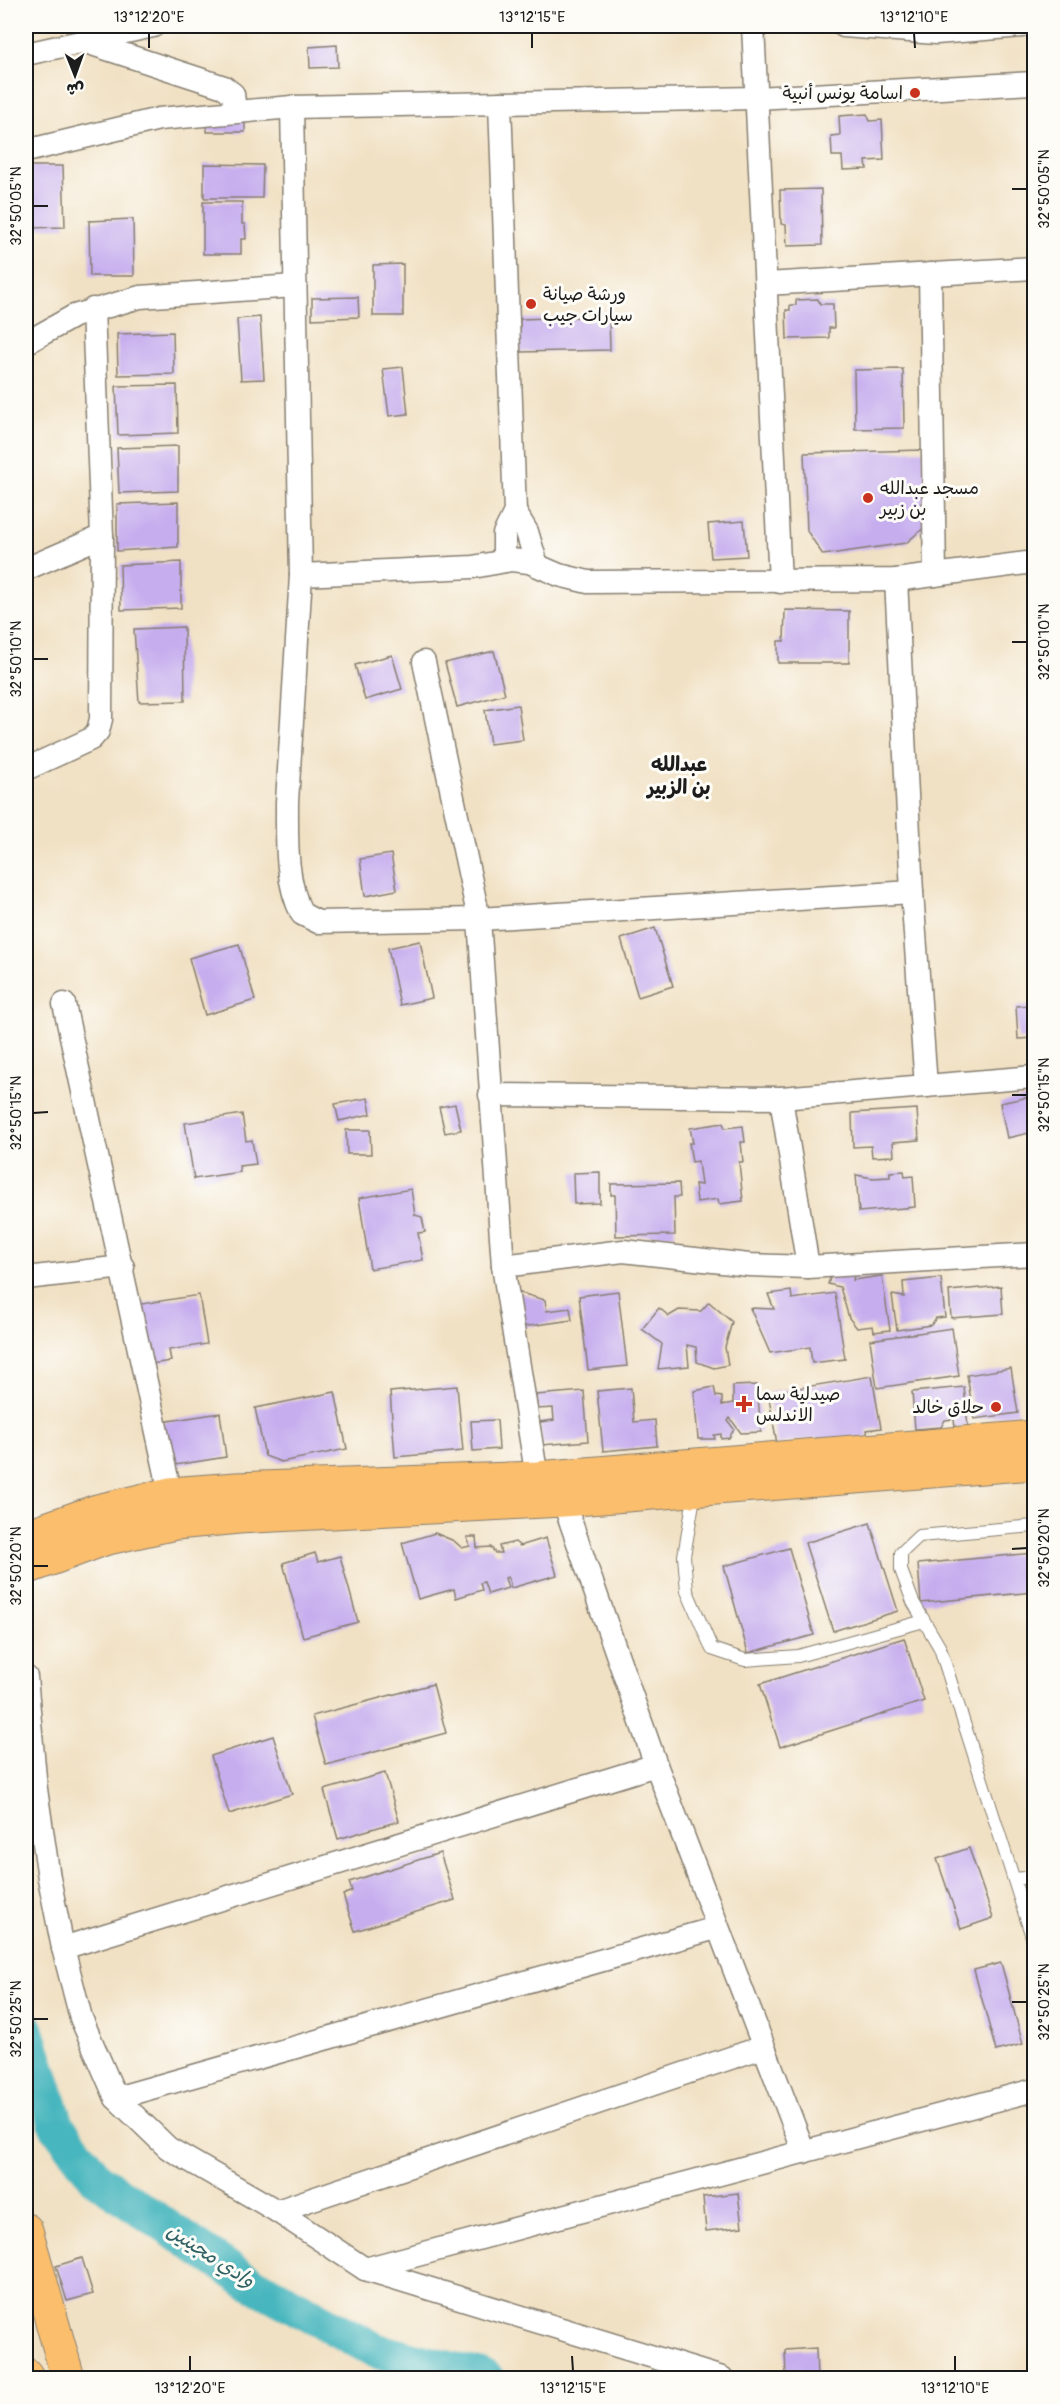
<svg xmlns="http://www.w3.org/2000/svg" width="1060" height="2404" viewBox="0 0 1060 2404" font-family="Pangolin,'Playpen Sans Arabic',sans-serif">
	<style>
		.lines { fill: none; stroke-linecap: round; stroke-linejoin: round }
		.river { stroke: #47b6be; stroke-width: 36 }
		.building { fill: #c6adee }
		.lane-casing { stroke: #867e70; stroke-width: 14 }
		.street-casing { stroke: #867e70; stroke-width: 25 }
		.primary-casing { stroke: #867e70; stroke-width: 35 }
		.highway-casing { stroke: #867e70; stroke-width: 35 }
		.lane { stroke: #fff; stroke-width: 12 }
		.street { stroke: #fff; stroke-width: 22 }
		.primary { stroke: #fabe6d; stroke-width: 33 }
		.highway { stroke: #fabe6d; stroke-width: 33 }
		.ticks { fill: none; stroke: #1c1c1c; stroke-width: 2 }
		.poi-dot { fill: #c8321e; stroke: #fdfcf7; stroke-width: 2 }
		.labels { text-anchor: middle; stroke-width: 6; stroke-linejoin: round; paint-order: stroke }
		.poi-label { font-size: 18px; fill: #1c1c1c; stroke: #fdfcf7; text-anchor: start }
		.neighbourhood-label { font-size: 20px; font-weight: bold; fill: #1c1c1c; stroke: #fdfcf7 }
		.water-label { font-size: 20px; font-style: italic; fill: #2f6165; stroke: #fdfcf7 }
		.neatline { fill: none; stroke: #1c1c1c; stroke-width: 2 }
		.ticks-label { font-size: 15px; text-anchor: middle; fill: #1c1c1c }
	</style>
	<rect width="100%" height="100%" fill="#fdfcf7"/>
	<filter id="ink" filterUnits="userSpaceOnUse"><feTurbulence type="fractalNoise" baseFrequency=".0167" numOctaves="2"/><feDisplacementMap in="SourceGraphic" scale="12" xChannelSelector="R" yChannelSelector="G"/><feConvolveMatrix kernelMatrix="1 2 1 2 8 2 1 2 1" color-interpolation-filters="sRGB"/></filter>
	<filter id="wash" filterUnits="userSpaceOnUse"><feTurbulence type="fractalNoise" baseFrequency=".008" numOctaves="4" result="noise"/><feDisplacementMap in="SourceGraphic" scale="24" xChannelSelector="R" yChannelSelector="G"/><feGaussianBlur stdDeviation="1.35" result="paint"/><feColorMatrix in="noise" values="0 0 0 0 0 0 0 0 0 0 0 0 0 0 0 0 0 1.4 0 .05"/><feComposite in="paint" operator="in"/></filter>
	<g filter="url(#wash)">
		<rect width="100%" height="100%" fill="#f1e1c4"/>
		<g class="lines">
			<polyline class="river" points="26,2029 57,2126 97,2179 239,2276 377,2351 486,2378"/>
		</g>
		<g id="blocks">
			<g class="building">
				<polygon points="337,45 338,67 310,68 309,47"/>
				<polygon points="867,114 870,121 882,120 884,160 866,161 867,169 843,170 842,156 832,156 831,136 840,135 839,116"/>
				<polygon points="207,116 245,117 245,132 207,132"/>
				<polygon points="204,164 263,165 262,198 204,198"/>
				<polygon points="26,166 63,166 65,227 26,228"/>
				<polygon points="821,189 822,245 787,246 786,225 781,224 780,190"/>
				<polygon points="203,202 242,202 242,224 245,224 246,239 241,239 241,254 203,254"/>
				<polygon points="133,219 134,276 90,276 89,221"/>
				<polygon points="403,264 403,316 373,316 373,265"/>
				<polygon points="358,297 359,317 312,319 312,298"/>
				<polygon points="818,299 820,304 833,304 834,328 829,328 829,338 787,339 786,310 790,310 790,305 796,305 796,300"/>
				<polygon points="609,316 610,350 520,352 520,319"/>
				<polygon points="260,317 264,379 241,380 237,319"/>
				<polygon points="173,332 174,374 118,375 117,334"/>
				<polygon points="403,367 408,414 389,416 383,369"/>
				<polygon points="903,369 904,428 855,429 854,370"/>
				<polygon points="177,385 178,433 118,435 116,386"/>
				<polygon points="178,446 178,491 119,493 117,448"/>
				<polygon points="924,450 927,525 906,543 823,555 807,531 804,453"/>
				<polygon points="178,502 178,547 117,551 117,504"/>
				<polygon points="744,521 747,556 711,558 708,524"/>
				<polygon points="181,562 181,608 121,610 120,565"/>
				<polygon points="785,610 849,611 849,663 778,663 778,641 784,641"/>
				<polygon points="184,627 185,701 139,702 134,629"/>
				<polygon points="494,651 505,694 457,707 445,663"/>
				<polygon points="392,655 402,689 365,700 355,665"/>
				<polygon points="518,705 523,740 490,744 485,710"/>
				<polygon points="391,854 397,890 365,896 360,859"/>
				<polygon points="655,928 673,986 638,997 621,939"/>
				<polygon points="420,941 432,998 400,1005 388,948"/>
				<polygon points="239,944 255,1000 205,1015 189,958"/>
				<polygon points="1034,1005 1034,1038 1018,1039 1016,1006"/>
				<polygon points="1034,1096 1034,1132 1007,1138 1000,1103"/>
				<polygon points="368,1098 371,1114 339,1121 335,1104"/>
				<polygon points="455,1104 461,1130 445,1133 439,1107"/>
				<polygon points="917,1109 919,1140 893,1142 894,1156 872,1157 871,1146 853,1147 852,1113"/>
				<polygon points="242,1114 246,1141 252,1140 256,1164 239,1166 240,1172 194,1179 185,1123"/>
				<polygon points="723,1123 725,1128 743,1126 745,1142 741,1142 743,1162 739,1162 743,1201 719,1204 718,1199 697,1202 695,1184 701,1185 698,1161 692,1162 689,1143 693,1143 690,1128"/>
				<polygon points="346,1130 370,1130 371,1154 347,1154"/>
				<polygon points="904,1171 905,1177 913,1176 915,1207 859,1212 856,1175 873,1178 890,1177 890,1172"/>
				<polygon points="600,1172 600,1203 574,1204 573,1173"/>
				<polygon points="679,1183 680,1197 674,1197 675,1235 616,1236 615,1195 611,1195 611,1184"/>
				<polygon points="411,1189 415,1215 422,1217 425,1232 418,1233 423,1260 370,1269 359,1198"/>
				<polygon points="855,1272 853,1280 882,1276 890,1330 874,1332 873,1326 857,1328 849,1318 840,1287 828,1284 831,1275"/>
				<polygon points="941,1278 945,1317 936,1318 931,1325 897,1330 892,1295 904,1297 903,1282"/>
				<polygon points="1001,1286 1003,1314 951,1318 949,1291"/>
				<polygon points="618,1291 627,1366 588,1370 579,1296"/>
				<polygon points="791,1291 792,1299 835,1293 845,1359 812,1363 810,1347 770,1353 750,1308 774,1309 768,1294"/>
				<polygon points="517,1292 545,1300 547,1311 570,1308 572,1320 522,1327"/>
				<polygon points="199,1295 207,1344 169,1350 171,1361 151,1364 141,1304"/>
				<polygon points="709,1302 732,1322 725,1347 728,1365 714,1368 697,1362 696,1347 687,1345 689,1366 658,1369 662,1344 642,1329 659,1308 669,1316 679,1310 701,1311"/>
				<polygon points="952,1328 959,1376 877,1388 870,1340"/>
				<polygon points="1011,1368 1018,1413 974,1419 967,1375"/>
				<polygon points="872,1376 881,1428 867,1430 868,1438 819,1446 818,1438 777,1444 768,1393"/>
				<polygon points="757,1385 761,1432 741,1433 730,1418 728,1421 734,1429 729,1438 721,1439 721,1434 714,1435 715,1439 698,1439 694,1391 714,1387 716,1396 722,1397 722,1405 733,1403 733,1386"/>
				<polygon points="457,1386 463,1451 395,1457 390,1392"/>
				<polygon points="964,1387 968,1427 955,1428 954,1419 945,1420 941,1427 915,1429 912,1392"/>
				<polygon points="631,1388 634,1422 655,1420 657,1446 603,1451 597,1391"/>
				<polygon points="584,1391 588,1441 542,1445 540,1422 554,1420 553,1408 537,1409 536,1395"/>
				<polygon points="335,1392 347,1449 281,1462 265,1456 255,1408"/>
				<polygon points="220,1413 226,1457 169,1466 162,1422"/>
				<polygon points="497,1420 499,1449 473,1451 471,1421"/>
				<polygon points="870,1523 898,1611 833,1631 805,1543"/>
				<polygon points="435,1533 454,1541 462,1548 470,1546 467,1537 476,1537 477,1548 491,1547 495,1553 501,1553 499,1546 515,1542 520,1546 546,1538 557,1575 511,1588 508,1577 505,1578 508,1588 488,1594 484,1582 480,1583 482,1590 456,1598 454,1589 418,1599 402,1543"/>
				<polygon points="789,1548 814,1635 748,1653 724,1566"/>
				<polygon points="315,1553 318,1562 340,1556 358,1622 303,1637 283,1563"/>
				<polygon points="1034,1553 1034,1592 921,1603 918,1564"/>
				<polygon points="904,1638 924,1701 780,1747 760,1684"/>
				<polygon points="433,1684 446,1733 326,1765 312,1716"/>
				<polygon points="273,1736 292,1794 229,1814 211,1756"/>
				<polygon points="385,1773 399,1821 338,1839 324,1790"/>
				<polygon points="969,1848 993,1918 961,1929 937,1859"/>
				<polygon points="440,1853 455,1900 355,1931 343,1895 352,1891 349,1882"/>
				<polygon points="1001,1963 1023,2044 996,2051 974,1970"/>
				<polygon points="738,2193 742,2227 706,2231 703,2197"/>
				<polygon points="82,2258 93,2294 67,2301 56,2266"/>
				<polygon points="816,2348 817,2378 786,2378 785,2350"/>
			</g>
		</g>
	</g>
	<g filter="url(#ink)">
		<use href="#blocks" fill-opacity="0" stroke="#867e70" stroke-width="1.5"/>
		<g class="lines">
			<defs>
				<g id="lane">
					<polyline points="695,1491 684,1556 687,1591 712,1649 745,1660 798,1656 924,1621"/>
					<polyline points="1034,1526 919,1536 901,1553 901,1570 913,1602 940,1648 1034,1943"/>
					<polyline points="1014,1879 1034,1877"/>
				</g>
				<g id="street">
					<polyline points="753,26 780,582"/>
					<polyline points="844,26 936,33 1022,26"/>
					<polyline points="86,42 224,87 233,94 235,111"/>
					<polyline points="26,54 153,26"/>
					<polyline points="500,103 515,512 504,534 504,561"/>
					<path d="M292 107 301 575 287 802C287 838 285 882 302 914L318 922 479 919 912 892"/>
					<polyline points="26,151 159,119 292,107 756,98 1034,83"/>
					<polyline points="930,274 935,575"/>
					<polyline points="766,284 1034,268"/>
					<polyline points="26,343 74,316 140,297 294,286"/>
					<polyline points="515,512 527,532 537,565"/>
					<polyline points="26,569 102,536"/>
					<polyline points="301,575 473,567 511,560 529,562 559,575 588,582 896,580 1034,562"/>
					<polyline points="896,580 912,892 926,1086"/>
					<polyline points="424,662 479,919 503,1266 537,1478"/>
					<polyline points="26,769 91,739 98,731 101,719 102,536 93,309"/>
					<polyline points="64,1004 173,1506"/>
					<polyline points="490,1095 781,1098 1034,1077"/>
					<polyline points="781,1098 808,1267"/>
					<polyline points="503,1266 623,1251 749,1265 808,1267 1034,1254"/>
					<polyline points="26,1278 123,1267"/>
					<polyline points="563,1500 656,1765 804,2152"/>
					<polyline points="26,1677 36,1789 49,1878 63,1948 81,2018 116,2098 168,2148 277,2211 365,2269 722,2378"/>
					<polyline points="63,1948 656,1765"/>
					<polyline points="116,2098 716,1928"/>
					<polyline points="277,2211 763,2047"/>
					<polyline points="365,2269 1034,2090"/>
				</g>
				<g id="primary">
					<polyline points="26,1536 97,1511 170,1494 236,1489 537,1478 1034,1437"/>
					<polyline points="26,1568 104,1539 176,1523 239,1517 563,1500 1034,1463"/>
				</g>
				<g id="highway">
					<polyline points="26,2230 68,2378"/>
					<polyline points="26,2375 26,2378"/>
				</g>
			</defs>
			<use href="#lane" class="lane-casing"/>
			<use href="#street" class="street-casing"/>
			<use href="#primary" class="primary-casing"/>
			<use href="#highway" class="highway-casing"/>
			<use href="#lane" class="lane"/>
			<use href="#street" class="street"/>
			<use href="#primary" class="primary"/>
			<use href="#highway" class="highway"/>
		</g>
	</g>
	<path class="ticks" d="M149 33V48M532 33V48M914 33 915 48M1012 189H1027M33 206H48M1012 642H1027M33 659H48M1012 1095H1027M33 1113 48 1112M1012 1549 1027 1548M33 1566H48M1012 2002H1027M33 2019H48M190 2356V2371M572 2356 573 2371M955 2356V2371"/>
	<g class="poi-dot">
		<circle cx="915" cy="93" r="6"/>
		<circle cx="531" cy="304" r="6"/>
		<circle cx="868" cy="498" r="6"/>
		<path d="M741 1395h6v6h6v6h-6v6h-6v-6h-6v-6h6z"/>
		<circle cx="996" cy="1407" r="6"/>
	</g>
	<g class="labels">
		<g class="poi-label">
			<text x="903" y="99" text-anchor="end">اسامة يونس أنبية</text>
			<text x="543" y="300">ورشة صيانة<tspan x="543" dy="21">سيارات جيب</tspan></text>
			<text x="880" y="494">مسجد عبدالله<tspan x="880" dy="21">بن زبير</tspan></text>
			<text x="756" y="1400">صيدلية سما<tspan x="756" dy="21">الاندلس</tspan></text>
			<text x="984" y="1413" text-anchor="end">حلاق خالد</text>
		</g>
		<g class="neighbourhood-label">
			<text x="679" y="771">عبدالله<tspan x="679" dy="23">بن الزبير</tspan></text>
		</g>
		<g class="water-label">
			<text transform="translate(211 2255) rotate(33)" y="7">وادي مجينين</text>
		</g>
	</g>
	<rect width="1060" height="2404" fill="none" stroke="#fdfcf7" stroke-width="66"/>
	<g transform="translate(75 75) rotate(179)" stroke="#fdfcf7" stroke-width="4.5" paint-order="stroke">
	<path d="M0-4.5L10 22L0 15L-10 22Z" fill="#1c1c1c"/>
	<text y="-9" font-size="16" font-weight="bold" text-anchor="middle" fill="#1c1c1c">ش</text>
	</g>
	<rect x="33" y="33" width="994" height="2338" class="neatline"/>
	<g class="ticks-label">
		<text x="149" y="22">13°12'20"E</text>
		<text x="532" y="22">13°12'15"E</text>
		<text x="914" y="22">13°12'10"E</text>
		<text transform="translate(1044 189) rotate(-90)" y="5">32°50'05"N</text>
		<text transform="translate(16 206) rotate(-90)" y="5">32°50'05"N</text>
		<text transform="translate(1044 642) rotate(-90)" y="5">32°50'10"N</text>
		<text transform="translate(16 659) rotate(-90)" y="5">32°50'10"N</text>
		<text transform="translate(1044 1095) rotate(-90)" y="5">32°50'15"N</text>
		<text transform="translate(16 1113) rotate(-90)" y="5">32°50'15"N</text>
		<text transform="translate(1044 1548) rotate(-90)" y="5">32°50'20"N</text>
		<text transform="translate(16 1566) rotate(-90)" y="5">32°50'20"N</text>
		<text transform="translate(1044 2002) rotate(-90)" y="5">32°50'25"N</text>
		<text transform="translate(16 2019) rotate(-90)" y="5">32°50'25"N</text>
		<text x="190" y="2393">13°12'20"E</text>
		<text x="573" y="2393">13°12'15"E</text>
		<text x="955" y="2393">13°12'10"E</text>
	</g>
</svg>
